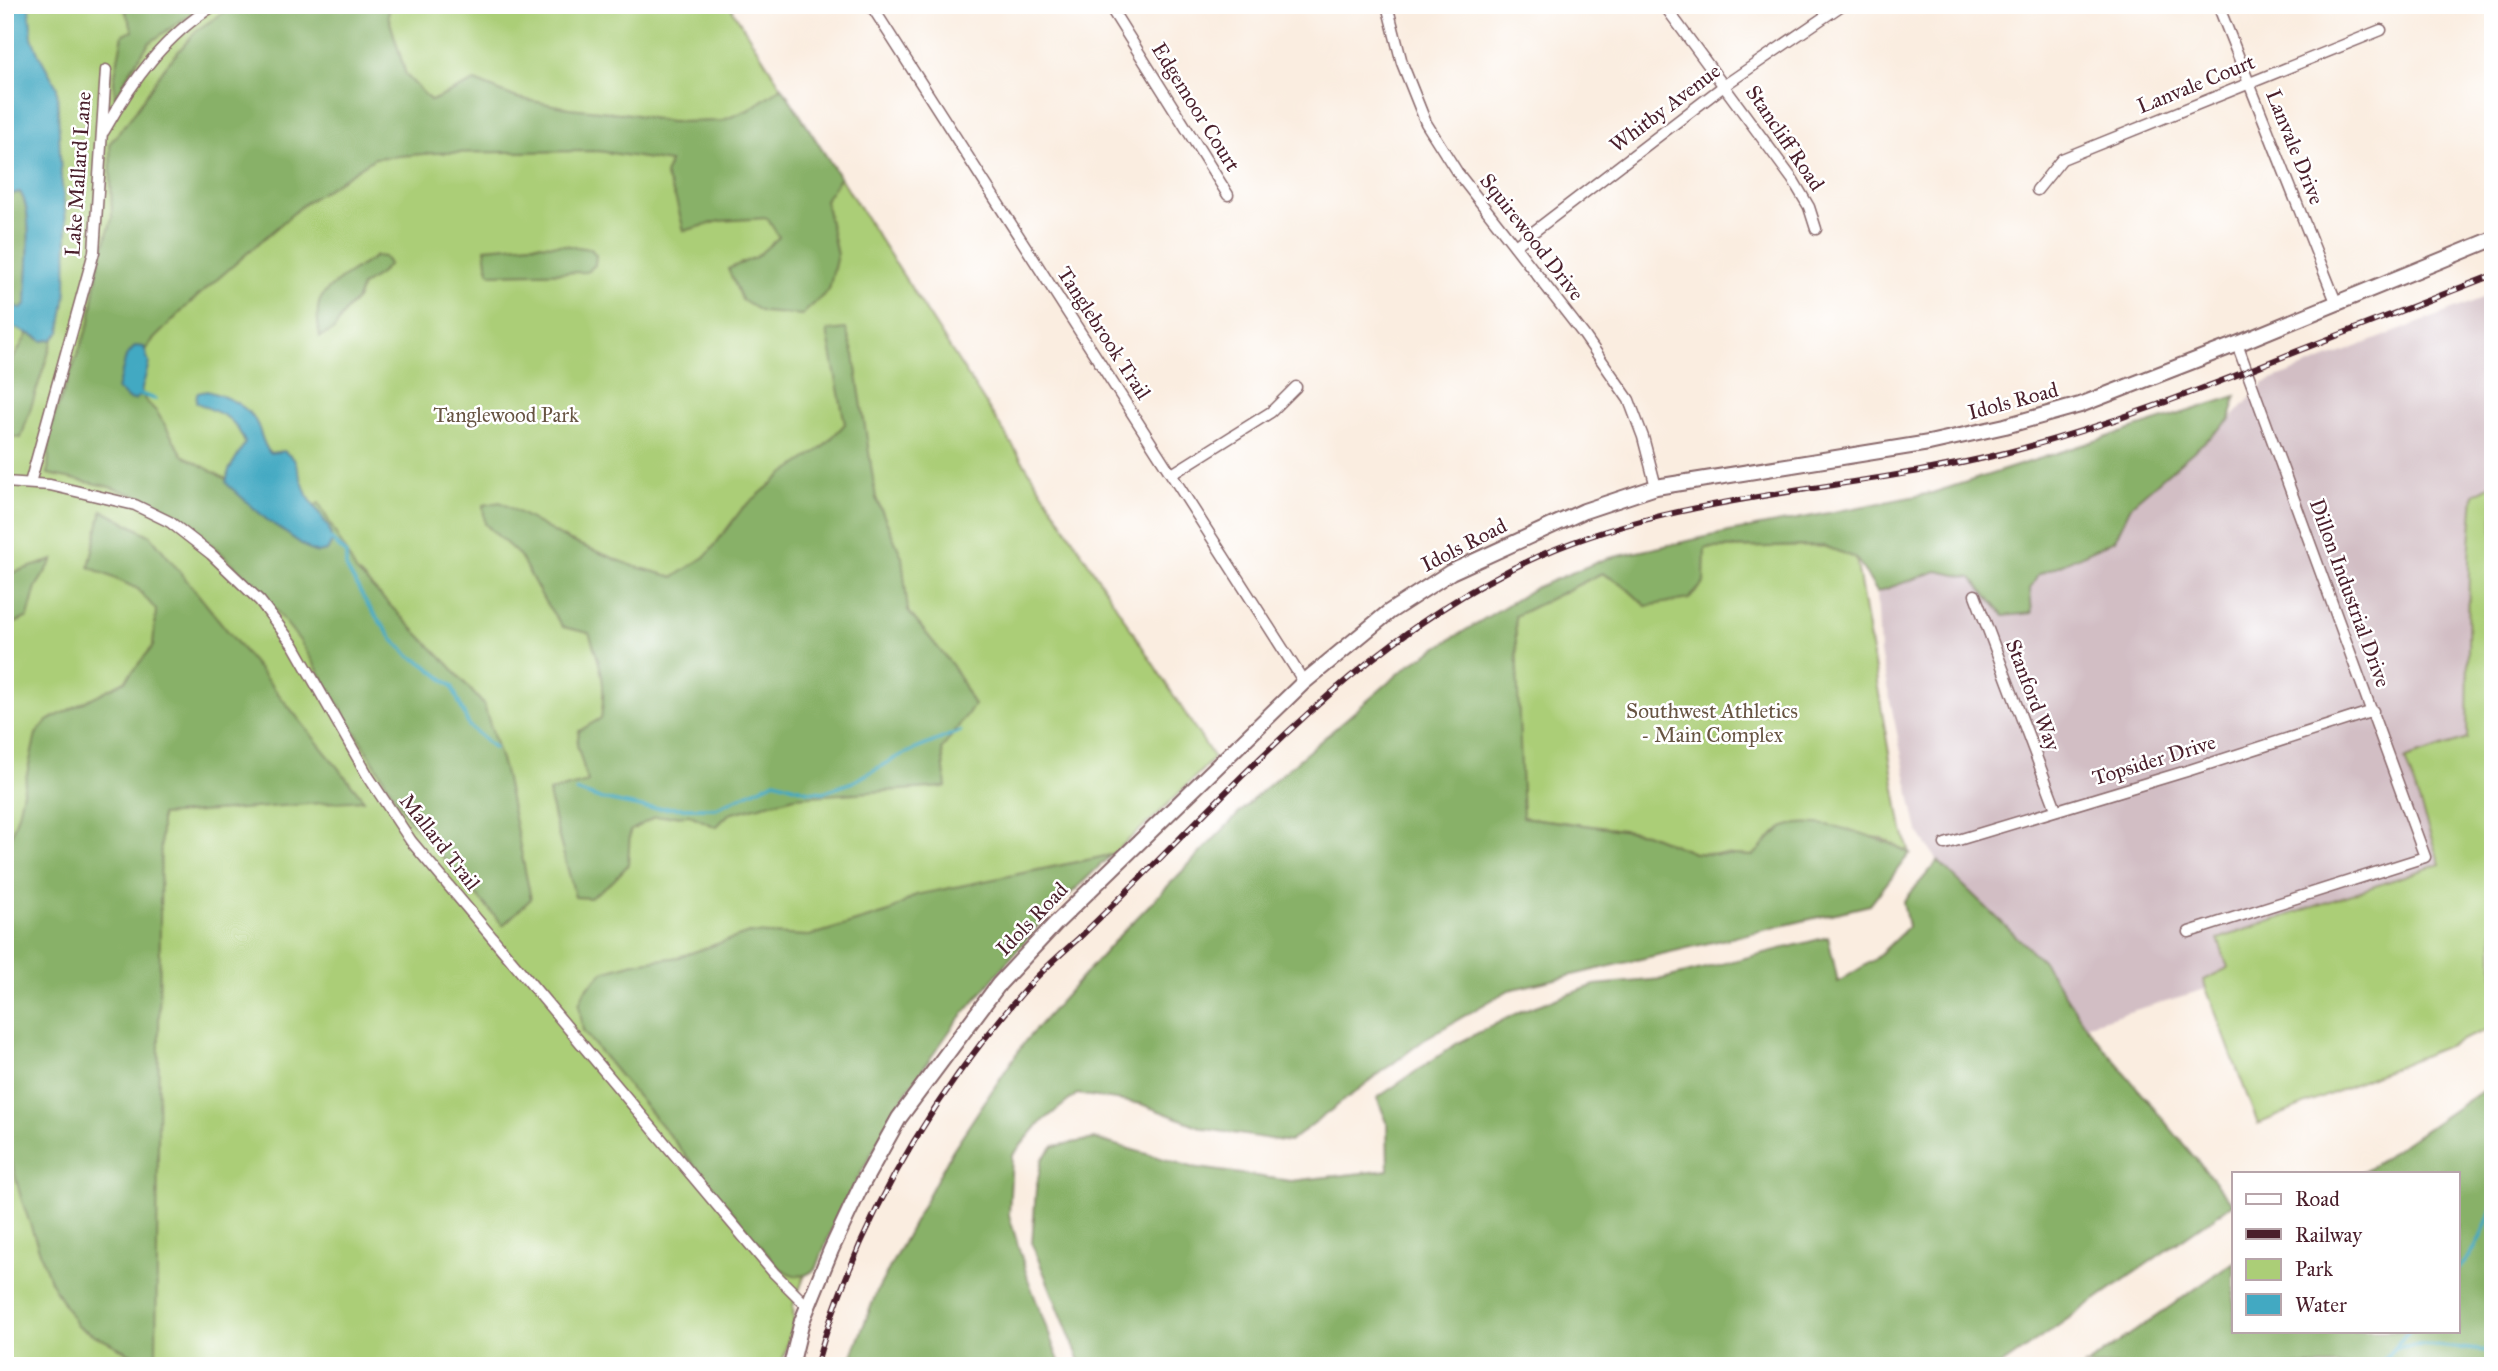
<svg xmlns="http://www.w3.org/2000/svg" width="2498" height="1371" viewBox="0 0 2498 1371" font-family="'IM FELL Great Primer',serif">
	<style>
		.industrial { fill: #d2bec4 }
		.green { fill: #abce77; stroke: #7a7651; stroke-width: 2 }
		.forest { fill: #88b168; stroke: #69684a; stroke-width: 2 }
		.water { fill: #42a9c2; stroke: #466476; stroke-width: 2; fill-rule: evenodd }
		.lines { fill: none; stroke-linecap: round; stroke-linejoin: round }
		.stream { stroke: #42a9c2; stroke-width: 3.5 }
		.street-casing { stroke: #88676a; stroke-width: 13 }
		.secondary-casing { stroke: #88676a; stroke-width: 18 }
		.street { stroke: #fff; stroke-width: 10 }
		.secondary { stroke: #fff; stroke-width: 14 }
		.rail-casing { stroke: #4a1f2b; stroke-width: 6 }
		.rail { stroke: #fff; stroke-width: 3.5; stroke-dasharray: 10; stroke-linecap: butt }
		.labels { text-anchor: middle; stroke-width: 5; stroke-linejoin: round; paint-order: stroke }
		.street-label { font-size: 21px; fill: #4a1f2b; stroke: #fff }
		.park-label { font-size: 21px; fill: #675442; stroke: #fff }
	</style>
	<rect width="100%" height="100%" fill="#fff"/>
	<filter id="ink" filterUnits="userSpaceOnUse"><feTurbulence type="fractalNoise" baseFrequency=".0143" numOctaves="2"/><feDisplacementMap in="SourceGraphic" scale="14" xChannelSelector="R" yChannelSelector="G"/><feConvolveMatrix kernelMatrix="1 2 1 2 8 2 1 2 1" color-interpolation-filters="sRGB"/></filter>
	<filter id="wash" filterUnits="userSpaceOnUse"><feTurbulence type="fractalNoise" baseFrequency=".00686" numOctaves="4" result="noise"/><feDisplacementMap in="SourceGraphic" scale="28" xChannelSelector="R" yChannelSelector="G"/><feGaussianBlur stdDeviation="1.57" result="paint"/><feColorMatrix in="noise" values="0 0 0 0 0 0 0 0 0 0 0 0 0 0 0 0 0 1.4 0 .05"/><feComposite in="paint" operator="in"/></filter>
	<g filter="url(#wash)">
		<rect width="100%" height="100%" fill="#faede0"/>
		<polygon class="industrial" points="2493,294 2493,484 2474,494 2467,739 2405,759 2440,864 2218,939 2228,969 2203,980 2206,989 2085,1025 2044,963 1938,861 1918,832 1880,653 1877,592 1936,571 1972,578 2004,616 2030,589 2038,575 2115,540 2132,504 2230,420 2264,383"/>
		<g class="green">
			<polygon points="5,5 729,5 1214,758 1157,815 1111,855 1101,857 1070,885 932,1045 816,1247 793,1306 794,1321 781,1366 5,1366"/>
			<polygon points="2493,484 2493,1027 2258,1124 2203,980 2228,968 2218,939 2440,864 2405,759 2467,739 2469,557 2474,494"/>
			<polygon points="1824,546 1856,558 1901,824 1910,853 1881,838 1784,827 1753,856 1694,853 1645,833 1522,817 1515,616 1602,573 1622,584 1646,606 1704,583 1704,548"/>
		</g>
		<g class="forest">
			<polygon points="123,5 204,5 149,43 129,73 115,100 114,80 123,34 133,31"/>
			<polygon points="235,5 390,5 388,15 406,75 431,101 475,81 517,98 569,108 631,114 670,122 721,121 748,110 782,87 840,178 825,200 837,255 829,290 802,315 762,312 742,300 728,269 756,257 779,237 767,218 720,221 684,231 676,200 665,175 670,162 598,151 436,153 375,158 304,204 190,303 153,340 132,367 145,400 157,412 183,455 294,517 319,503 356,571 449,665 484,705 504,770 531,899 503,925 409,820 300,641 261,591 218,550 182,520 148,499 106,486 48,474 50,428 90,321 99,263 112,218 110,143 132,116 164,68 197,30"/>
			<path d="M20 192C35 213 26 277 26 305L21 309 13 305 9 295 10 234 7 201 12 194Z"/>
			<polygon points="531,244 563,245 591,249 596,255 595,265 587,272 492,274 488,271 485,248"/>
			<path d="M376 256 384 257 389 264 380 274 362 286 357 299 346 310 334 330 320 337C318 326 316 314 319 303 323 286 362 266 376 256Z"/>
			<path d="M846 329 854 355 876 498 902 557 908 611 953 666 974 705 942 749 946 787 795 797 729 814 716 827 690 815 655 817 630 831 628 865 613 881 590 898 575 897C567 862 554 828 549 792L588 782 577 745 579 731 601 718C607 683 601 666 589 633L563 627 545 602 520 556 485 524 483 505 500 502 568 540 633 566 674 577 707 555 742 509 782 475 822 448 845 424 827 331Z"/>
			<polygon points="28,333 43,341 53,339 21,438 5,435 5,373"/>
			<path d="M2236 396 2230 420 2132 504 2115 540 2038 575 2030 589 2032 613 2004 616 1972 578 1937 571 1877 592 1856 558 1824 546 1705 548 1704 583 1689 599 1646 606 1622 584 1602 573 1515 616 1523 817 1645 833 1694 853 1753 856C1762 848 1774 831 1785 827 1817 815 1881 838 1910 853L1870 905 1509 990 1428 1037 1289 1142 1206 1129 1141 1104 1077 1094 1038 1125 1012 1156 1009 1215 1028 1279 1061 1366H848L877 1291 952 1151 1025 1041 1118 937 1253 799 1410 664 1535 588 1605 559 1729 532 1932 493Z"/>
			<polygon points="102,510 151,536 364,800 161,815 156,1366 143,1366 135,1356 77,1326 50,1281 21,1198 5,1136 5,854 18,814 36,734 47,721 125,681 153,646 156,610 138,589 89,567"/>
			<polygon points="53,560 36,587 28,617 5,628 5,575"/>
			<path d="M1111 855 1041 922 954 1025 905 1094 837 1216 817 1267C804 1281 791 1276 778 1267L583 1031 579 1004 585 990 603 972 634 963 679 957 749 933 809 936 889 912 916 895Z"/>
			<polygon points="1938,861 2044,963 2085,1025 2233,1204 2000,1366 1082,1366 1032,1244 1036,1189 1042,1159 1054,1146 1095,1139 1192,1167 1291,1181 1388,1170 1387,1122 1377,1098 1456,1044 1521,1011 1595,985 1662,979 1828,937 1838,982 1875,959 1908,927 1903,902"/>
			<polygon points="2493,1083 2493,1366 2085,1366 2234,1262 2234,1331 2458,1331 2458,1173 2362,1173"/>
		</g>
		<g class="water">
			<path d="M5 5H29L32 37 37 51 57 87 61 176 67 229 66 295 60 332 53 339 43 341 37 337 5 324ZM20 192C35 213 26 277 26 305L21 309 13 305 9 295 10 234 7 201 12 194Z"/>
			<polygon points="135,346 144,347 149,363 140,396 134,400 128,399 117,389 126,357"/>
			<path d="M207 391C227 397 249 405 258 426 262 436 263 445 270 453L284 451 294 459 307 495 329 528 332 542 327 551 317 553 310 550 266 519 228 485 226 482 229 470 245 443C232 412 221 416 196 402L197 393Z"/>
		</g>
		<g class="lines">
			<g class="stream">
				<polyline points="137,393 155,399"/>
				<polyline points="330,538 346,554 346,567 367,604 394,641 410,656 424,664 452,686 469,726 494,748"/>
				<polyline points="577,791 597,798 646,808 716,808 775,781 808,791 824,792 853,782 899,756 960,731"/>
				<path d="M2458 1269C2477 1252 2485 1228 2493 1204"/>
				<path d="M2395 1348C2428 1341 2460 1350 2493 1351"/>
				<polyline points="2378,1366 2409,1331"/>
			</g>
		</g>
	</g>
	<g filter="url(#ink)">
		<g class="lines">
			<defs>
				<g id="street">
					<polyline points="871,5 1304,682"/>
					<polyline points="1109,5 1228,195"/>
					<polyline points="1387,5 1402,63 1426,123 1457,172 1584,335 1629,400 1643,437 1656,487"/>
					<polyline points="1664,5 1793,180 1809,207 1816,229"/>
					<polyline points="2218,5 2336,302"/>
					<path d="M104 131C132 81 165 35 215 5"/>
					<polyline points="2037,190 2062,159 2381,30"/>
					<polyline points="1515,246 1725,85 1842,5"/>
					<polyline points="1172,474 1271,412 1296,387"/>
					<polyline points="5,482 50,485 135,505 170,522 211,554 260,601 294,646 368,776 411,841 774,1273 808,1307"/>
					<polyline points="30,483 94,252 106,70"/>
					<polyline points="1975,595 2056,809"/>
					<polyline points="1945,844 2190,770 2373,711"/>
					<polyline points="2189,932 2425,857 2237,344"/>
				</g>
				<polyline id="secondary" points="791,1366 802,1321 831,1250 861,1186 899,1118 999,984 1055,924 1304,682 1389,612 1451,572 1584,511 1656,487 1929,443 2005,426 2080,405 2237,344 2493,239"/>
			</defs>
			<use href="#street" class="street-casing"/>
			<use href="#secondary" class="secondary-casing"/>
			<use href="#street" class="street"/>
			<use href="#secondary" class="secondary"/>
			<defs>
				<path id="rail" d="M816 1366C857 1222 933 1093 1032 982 1047 966 1063 952 1079 938 1114 904 1150 869 1184 834 1292 725 1399 618 1541 555 1688 491 1851 492 2005 453 2105 427 2200 390 2295 352 2361 326 2427 301 2493 275"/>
			</defs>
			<use href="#rail" class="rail-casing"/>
			<use href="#rail" class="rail"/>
		</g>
	</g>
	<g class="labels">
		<g class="street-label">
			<text transform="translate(2196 84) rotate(-22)" y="7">Lanvale Court</text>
			<text transform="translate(1196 107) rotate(58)" y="7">Edgemoor Court</text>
			<text transform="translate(1665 108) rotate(-37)" y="7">Whitby Avenue</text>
			<text transform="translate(1785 138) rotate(56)" y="7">Stancliff Road</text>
			<text transform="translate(2295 147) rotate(68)" y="7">Lanvale Drive</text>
			<text transform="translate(78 174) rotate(-86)" y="7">Lake Mallard Lane</text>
			<text transform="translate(1532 237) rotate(52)" y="7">Squirewood Drive</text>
			<text transform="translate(1104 333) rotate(57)" y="7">Tanglebrook Trail</text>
			<text transform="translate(2013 401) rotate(-15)" y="7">Idols Road</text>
			<text transform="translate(1464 545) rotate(-27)" y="7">Idols Road</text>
			<text transform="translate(2350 593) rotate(70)" y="7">Dillon Industrial Drive</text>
			<text transform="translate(2033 695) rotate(69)" y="7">Stanford Way</text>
			<text transform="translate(2154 760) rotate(-17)" y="7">Topsider Drive</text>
			<text transform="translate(440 842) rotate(52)" y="7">Mallard Trail</text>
			<text transform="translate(1032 919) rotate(-46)" y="7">Idols Road</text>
		</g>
		<g class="park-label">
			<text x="506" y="422">Tanglewood Park</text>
			<text x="1712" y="718">Southwest Athletics<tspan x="1712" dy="24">- Main Complex</tspan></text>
		</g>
	</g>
	<rect width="2498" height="1371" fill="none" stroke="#fff" stroke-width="28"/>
	<rect x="2232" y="1172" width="228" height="161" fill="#ffffff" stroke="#b7a5aa" stroke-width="2"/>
	<rect x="2246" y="1194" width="35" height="10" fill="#ffffff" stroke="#b7a5aa" stroke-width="2"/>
	<text x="2295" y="1206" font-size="21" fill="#4a1f2b">Road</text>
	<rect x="2246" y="1229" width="35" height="10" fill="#4a1f2b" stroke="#b7a5aa" stroke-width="2"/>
	<text x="2295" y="1242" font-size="21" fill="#4a1f2b">Railway</text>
	<rect x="2246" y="1259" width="35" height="21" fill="#abce77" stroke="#b7a5aa" stroke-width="2"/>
	<text x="2295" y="1276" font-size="21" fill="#4a1f2b">Park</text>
	<rect x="2246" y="1294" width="35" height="21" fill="#42a9c2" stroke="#b7a5aa" stroke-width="2"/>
	<text x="2295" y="1312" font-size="21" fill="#4a1f2b">Water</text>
</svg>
